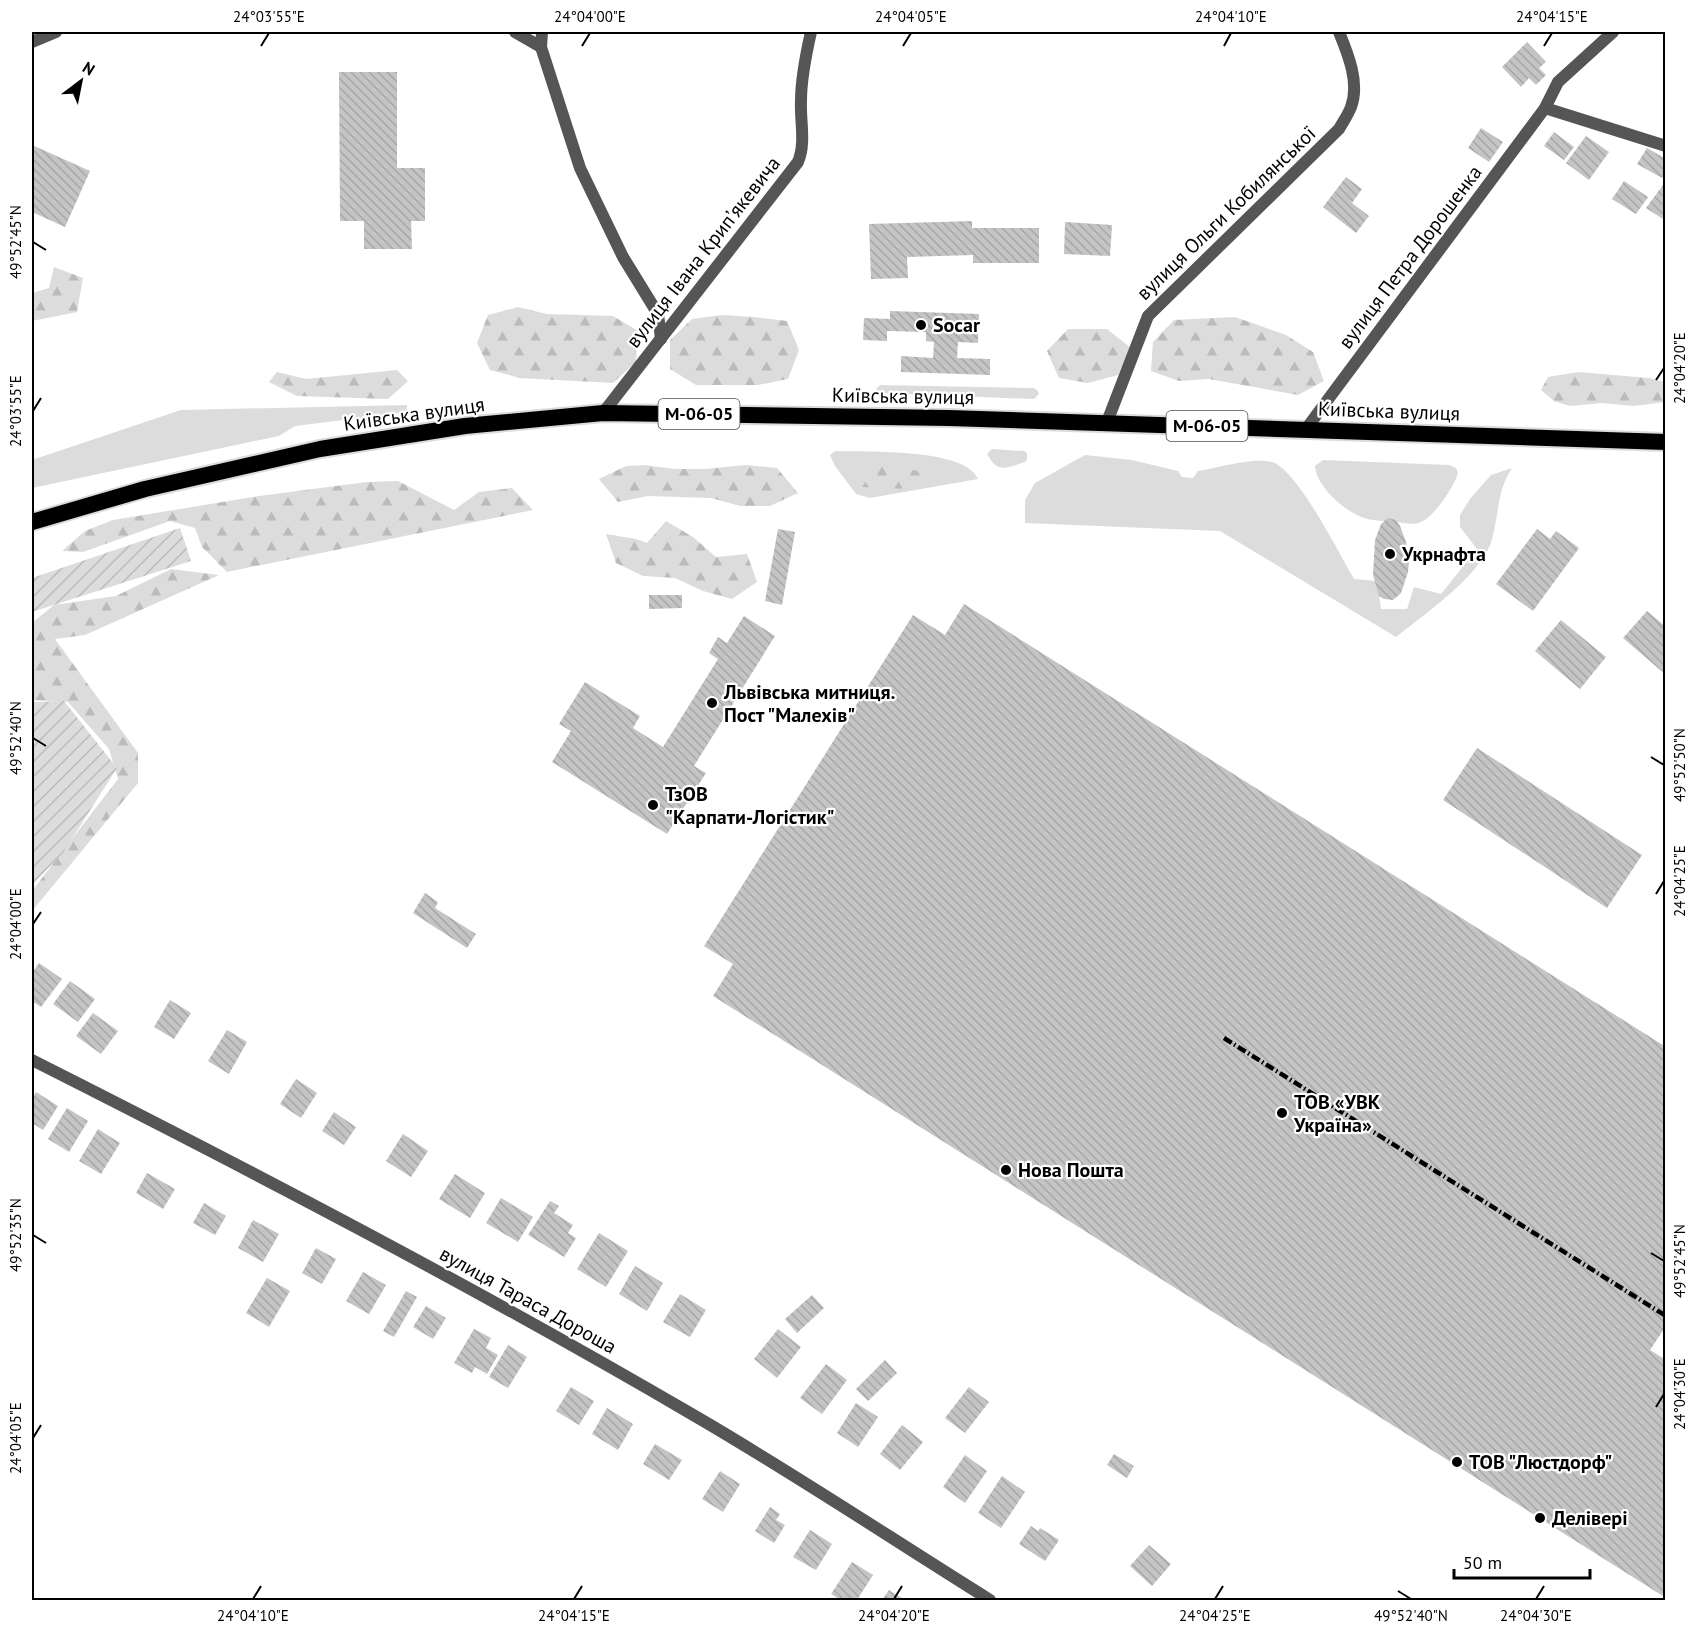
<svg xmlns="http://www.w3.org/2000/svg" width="1697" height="1632" viewBox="0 0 1697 1632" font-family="'PT Sans',sans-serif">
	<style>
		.grass { fill: #dcdcdc }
		.forest { fill: url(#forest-firs) }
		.garden { fill: url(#garden-furrows) }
		.building { fill: url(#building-back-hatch) }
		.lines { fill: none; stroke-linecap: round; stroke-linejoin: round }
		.trunk-casing { stroke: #dbdbdb; stroke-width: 20 }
		.minor { stroke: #555; stroke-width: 12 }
		.tertiary { stroke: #555; stroke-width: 12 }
		.trunk { stroke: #000; stroke-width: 16 }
		.rail { stroke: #000; stroke-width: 4.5; stroke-dasharray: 9 3 1.5 3; stroke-linecap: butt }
		.ticks { fill: none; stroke: #000; stroke-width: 2 }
		.poi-dot { fill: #000; stroke: #fff; stroke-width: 2 }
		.labels { text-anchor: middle; stroke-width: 4.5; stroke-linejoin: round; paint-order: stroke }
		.shield { fill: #fff; stroke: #4c4c4c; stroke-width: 1.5 }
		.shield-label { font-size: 18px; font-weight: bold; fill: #000 }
		.street-label { font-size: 20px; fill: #000; stroke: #fff }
		.poi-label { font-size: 20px; font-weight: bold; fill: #000; stroke: #fff; text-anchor: start }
		.neatline { fill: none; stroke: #000; stroke-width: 2 }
		.ticks-label { font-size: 15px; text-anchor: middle; fill: #000 }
	</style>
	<defs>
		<pattern id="forest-firs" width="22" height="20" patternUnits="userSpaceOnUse" patternTransform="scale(1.5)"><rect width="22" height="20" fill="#dcdcdc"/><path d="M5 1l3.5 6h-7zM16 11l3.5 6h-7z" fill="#bbb"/></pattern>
		<pattern id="garden-furrows" width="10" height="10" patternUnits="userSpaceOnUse" patternTransform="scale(1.5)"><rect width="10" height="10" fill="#dcdcdc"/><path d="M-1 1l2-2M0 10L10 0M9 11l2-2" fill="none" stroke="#bbb"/></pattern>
		<pattern id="building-back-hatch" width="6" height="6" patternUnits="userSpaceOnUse" patternTransform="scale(1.5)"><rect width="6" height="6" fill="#c4c4c4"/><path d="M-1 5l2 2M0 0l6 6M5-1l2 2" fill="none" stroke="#a7a7a7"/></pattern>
	</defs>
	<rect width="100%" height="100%" fill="#fff"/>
	<g class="grass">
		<polygon points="880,385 1034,388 1038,391 1039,394 1034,399 880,393 876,389"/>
		<polygon points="407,405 407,412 295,426 279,436 32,488 32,460 181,410"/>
		<path d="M992 449 1024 451 1027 453V459L1025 462C1005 468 998 474 987 454Z"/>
		<path d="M835 451C865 452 966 448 978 479L870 498 856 494 835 466 830 455Z"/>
		<path d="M1085 455 1132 460 1178 471 1182 477 1193 478 1198 471C1217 468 1253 457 1272 462 1297 469 1340 555 1354 579L1377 581 1381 609H1407L1414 587 1441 594 1477 549 1460 527V515L1470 499 1491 475 1512 468C1497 490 1499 514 1492 539 1483 574 1424 615 1396 637L1220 531 1025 523V500L1035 483Z"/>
		<path d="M1323 460 1449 465 1456 468 1458 473C1455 485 1435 515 1423 521 1415 526 1405 523 1396 522 1386 521 1373 521 1364 518 1345 512 1316 486 1315 466Z"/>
	</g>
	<g class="forest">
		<polygon points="54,267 83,278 77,312 32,321 32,293 49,288"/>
		<polygon points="518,307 547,314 613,316 638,331 636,362 613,383 520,378 490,370 477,343 488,315"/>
		<polygon points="722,315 754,317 787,321 799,350 788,379 758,385 696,385 670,369 670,340 692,319"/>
		<polygon points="1235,317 1286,335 1313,352 1324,381 1298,395 1209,379 1179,381 1151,371 1153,342 1174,320"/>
		<polygon points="1068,329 1107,329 1131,348 1118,375 1088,383 1059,378 1047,351"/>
		<polygon points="397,370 408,381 388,399 297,396 269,382 277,372 306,379"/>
		<polygon points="1578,372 1649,378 1665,382 1665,402 1634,406 1602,403 1570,406 1554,401 1541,390 1548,377"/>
		<path d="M849 464C873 467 899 465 922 472L928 484 913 489 862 487Z"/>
		<polygon points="644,465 675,469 705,469 745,465 777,468 798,493 770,506 740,506 711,498 648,496 618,502 599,479 626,466"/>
		<polygon points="398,481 454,510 479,492 512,488 533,510 227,572 202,547 195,528 170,521 83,552 62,551 85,531 113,520 259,496 367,482"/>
		<polygon points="666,521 693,537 716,557 747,554 757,582 732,599 703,591 675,578 643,576 616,563 606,534 636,539 647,543"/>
		<polygon points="171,569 219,575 85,635 55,639 138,753 138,783 32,911 32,891 118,779 109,749 68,702 32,700 32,623 54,605 116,596"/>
	</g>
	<g class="garden">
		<polygon points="180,528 191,561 32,612 32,578"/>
		<polygon points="64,701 117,768 63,853 32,885 32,702"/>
	</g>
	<g class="building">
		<polygon points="1527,42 1546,62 1539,68 1546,75 1536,85 1529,78 1521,87 1502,67"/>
		<polygon points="339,72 397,72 397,168 425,168 425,221 411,221 412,249 364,249 364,221 340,221"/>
		<polygon points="1481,128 1503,142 1489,162 1468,148"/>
		<polygon points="1554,132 1574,147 1564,160 1544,146"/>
		<polygon points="1586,136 1609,152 1589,180 1566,163"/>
		<polygon points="32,145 90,171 65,227 32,212"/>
		<polygon points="1647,148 1666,159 1666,171 1662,178 1637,164"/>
		<polygon points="1346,177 1362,189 1352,203 1369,216 1356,233 1323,207"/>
		<polygon points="1624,181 1648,197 1636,214 1612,199"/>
		<polygon points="1666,181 1666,221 1646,208"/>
		<polygon points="972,221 972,228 1039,228 1039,263 973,263 973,255 907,257 908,278 871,279 869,224"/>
		<polygon points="1065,222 1112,225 1110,256 1064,254"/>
		<polygon points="890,311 979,314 978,343 958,342 957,358 990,359 990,375 901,372 901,356 933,358 934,342 926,341 926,332 887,331 887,341 863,340 864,318 890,319"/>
		<polygon points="1388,518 1396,520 1400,526 1406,542 1409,561 1408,572 1401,593 1393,600 1384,599 1379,596 1373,575 1375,540 1381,524"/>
		<polygon points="778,529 795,532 782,605 765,601"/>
		<polygon points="1537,529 1550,539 1556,531 1579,548 1533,611 1496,584"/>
		<polygon points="649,595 682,595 682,608 649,609"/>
		<polygon points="964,604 1666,1047 1666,1326 1650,1350 1666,1360 1666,1598 713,996 733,964 704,946 913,615 945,635"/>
		<polygon points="1647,611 1666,627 1666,675 1623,638"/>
		<polygon points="744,616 775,636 694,766 706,773 667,834 552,762 571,731 559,724 585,682 640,716 633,728 663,747 718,659 709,653 718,637 727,643"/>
		<polygon points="1561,620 1606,657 1580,689 1535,651"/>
		<polygon points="1477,748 1642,855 1607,908 1443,800"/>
		<polygon points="425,893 438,902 435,908 476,934 467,948 413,913"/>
		<polygon points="39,963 62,979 41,1007 32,1001 32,973"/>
		<polygon points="70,981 95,999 78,1022 53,1004"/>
		<polygon points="170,1000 191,1013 174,1039 154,1027"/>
		<polygon points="93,1013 118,1031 101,1054 76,1036"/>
		<polygon points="227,1030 247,1042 229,1074 208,1061"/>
		<polygon points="296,1079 317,1093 301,1118 280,1104"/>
		<polygon points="36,1092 58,1106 43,1130 32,1123 32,1099"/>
		<polygon points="67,1108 88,1121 69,1152 48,1139"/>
		<polygon points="334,1112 356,1127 344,1145 322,1131"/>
		<polygon points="98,1129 120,1143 101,1174 79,1161"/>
		<polygon points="403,1134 428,1151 411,1177 386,1161"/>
		<polygon points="147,1173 175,1189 163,1209 136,1193"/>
		<polygon points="455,1174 485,1193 470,1218 439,1199"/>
		<polygon points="501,1198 533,1217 518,1242 486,1223"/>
		<polygon points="550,1201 559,1206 554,1213 573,1225 568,1233 576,1238 564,1257 528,1235"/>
		<polygon points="204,1203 226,1216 215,1235 193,1223"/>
		<polygon points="253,1220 279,1234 263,1262 238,1248"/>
		<polygon points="599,1233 628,1251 606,1287 577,1269"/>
		<polygon points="316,1248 336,1259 322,1284 302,1273"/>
		<polygon points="635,1266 663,1283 647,1311 619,1294"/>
		<polygon points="363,1272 386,1285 369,1314 346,1301"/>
		<polygon points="267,1278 290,1291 269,1327 246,1313"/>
		<polygon points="406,1291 417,1297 394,1337 383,1331"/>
		<polygon points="680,1294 706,1310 690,1337 663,1322"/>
		<polygon points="812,1295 824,1308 797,1333 785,1319"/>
		<polygon points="426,1306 446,1318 433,1339 413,1327"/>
		<polygon points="474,1329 491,1338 486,1348 498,1355 487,1374 475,1367 472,1373 454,1363"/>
		<polygon points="778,1329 801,1347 777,1378 754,1359"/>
		<polygon points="508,1345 527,1357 508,1388 489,1377"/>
		<polygon points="885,1360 897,1373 868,1401 856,1389"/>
		<polygon points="826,1364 847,1380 822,1414 800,1398"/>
		<polygon points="571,1387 594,1401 579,1425 556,1411"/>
		<polygon points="969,1387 989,1402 965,1433 945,1418"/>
		<polygon points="856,1403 878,1417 858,1447 837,1433"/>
		<polygon points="607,1408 633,1424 618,1450 592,1434"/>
		<polygon points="902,1425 923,1442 900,1470 880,1454"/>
		<polygon points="655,1444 682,1460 669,1480 643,1464"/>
		<polygon points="1114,1454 1134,1466 1127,1478 1107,1465"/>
		<polygon points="965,1455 987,1471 965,1503 943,1487"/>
		<polygon points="720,1471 740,1484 723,1512 702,1499"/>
		<polygon points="1002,1476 1025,1492 1001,1528 978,1513"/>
		<polygon points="770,1507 780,1514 776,1520 785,1525 774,1543 755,1531"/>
		<polygon points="1031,1526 1038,1531 1040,1528 1059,1540 1045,1561 1019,1544"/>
		<polygon points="810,1530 832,1544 816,1570 793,1557"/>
		<polygon points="1149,1545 1171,1564 1152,1586 1130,1566"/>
		<polygon points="852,1562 873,1575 857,1600 841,1600 831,1594"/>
		<polygon points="889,1590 905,1600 882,1600"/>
	</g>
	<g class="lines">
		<defs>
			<polyline id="trunk" points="32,522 145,489 320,449 465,426 603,413 949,418 1666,442"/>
		</defs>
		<use href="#trunk" class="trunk-casing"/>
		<g class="minor">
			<polyline points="515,32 541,47"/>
			<polyline points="542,32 541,47 580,168 623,257 658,314 661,339"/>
			<polyline points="32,42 56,32"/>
			<polyline points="1545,108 1666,146"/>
			<path d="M603 413 798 162C806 143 800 121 801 101 801 78 806 54 811 32"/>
			<path d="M1107 422 1148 316 1339 129C1343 122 1348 115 1351 107 1360 83 1348 54 1339 32"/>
			<polyline points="1306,429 1545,108 1558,82 1613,32"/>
		</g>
		<path class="tertiary" d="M32 1060C256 1173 478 1289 695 1416 795 1474 892 1539 990 1600"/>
		<use href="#trunk" class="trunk"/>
		<polyline class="rail" points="1224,1038 1666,1316"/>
	</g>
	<path class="ticks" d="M261 46 269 33M582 46 590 33M903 46 911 33M1224 46 1231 33M1544 46 1552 33M33 242 46 250M1656 380 1664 368M33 411 41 398M33 738 46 746M1651 757 1664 765M1656 894 1664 881M33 924 41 912M33 1235 46 1243M1651 1253 1664 1261M1656 1407 1664 1394M33 1438 41 1425M1398 1591 1411 1599M253 1599 261 1586M574 1599 582 1586M894 1599 902 1586M1215 1599 1223 1586M1536 1599 1544 1586"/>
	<g class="poi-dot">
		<circle cx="921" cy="325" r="6"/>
		<circle cx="1390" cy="554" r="6"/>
		<circle cx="712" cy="703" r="6"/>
		<circle cx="653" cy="805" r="6"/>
		<circle cx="1282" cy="1113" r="6"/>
		<circle cx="1006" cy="1170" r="6"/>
		<circle cx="1457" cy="1462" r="6"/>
		<circle cx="1540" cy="1518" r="6"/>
	</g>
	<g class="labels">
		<g class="shield">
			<rect x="658.5" y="399" width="81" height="30" rx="4.5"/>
			<rect x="1166.5" y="411" width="81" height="30" rx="4.5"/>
		</g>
		<g class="shield-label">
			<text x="699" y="420">М-06-05</text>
			<text x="1207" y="432">М-06-05</text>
		</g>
		<g class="street-label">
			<text transform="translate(1226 213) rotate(-44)" y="7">вулиця Ольги Кобилянської</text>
			<text transform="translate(703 252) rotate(-52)" y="7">вулиця Івана Крипʼякевича</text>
			<text transform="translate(1410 257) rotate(-53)" y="7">вулиця Петра Дорошенка</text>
			<text transform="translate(903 396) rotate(1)" y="7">Київська вулиця</text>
			<text transform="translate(1389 411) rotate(2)" y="7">Київська вулиця</text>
			<text transform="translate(414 414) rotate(-8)" y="7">Київська вулиця</text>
			<text transform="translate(528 1300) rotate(29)" y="7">вулиця Тараса Дороша</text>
		</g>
		<g class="poi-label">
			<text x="933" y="332">Socar</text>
			<text x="1402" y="561">Укрнафта</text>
			<text x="724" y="699">Львівська митниця.<tspan x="724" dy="23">Пост "Малехів"</tspan></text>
			<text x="665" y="801">ТзОВ<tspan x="665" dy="23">"Карпати-Логістик"</tspan></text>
			<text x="1294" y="1109">ТОВ «УВК<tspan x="1294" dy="23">Україна»</tspan></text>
			<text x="1018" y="1177">Нова Пошта</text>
			<text x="1469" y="1469">ТОВ "Люстдорф"</text>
			<text x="1552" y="1525">Делівері</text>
		</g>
	</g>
	<rect width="1697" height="1632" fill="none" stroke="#ffffff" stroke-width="66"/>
	<g transform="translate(81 81) rotate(32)" stroke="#ffffff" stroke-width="4.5" paint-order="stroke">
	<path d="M0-4.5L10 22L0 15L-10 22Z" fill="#000000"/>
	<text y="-9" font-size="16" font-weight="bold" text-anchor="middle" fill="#000000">N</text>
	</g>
	<path d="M1454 1569v9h136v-9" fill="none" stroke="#000000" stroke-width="3"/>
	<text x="1463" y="1569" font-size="18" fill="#000000" stroke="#ffffff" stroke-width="4.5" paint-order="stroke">50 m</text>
	<rect x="33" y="33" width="1631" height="1566" class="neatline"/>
	<g class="ticks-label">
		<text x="269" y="22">24°03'55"E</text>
		<text x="590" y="22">24°04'00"E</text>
		<text x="911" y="22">24°04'05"E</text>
		<text x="1231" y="22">24°04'10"E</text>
		<text x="1552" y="22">24°04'15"E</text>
		<text transform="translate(16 242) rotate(-90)" y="5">49°52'45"N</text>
		<text transform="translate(1680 368) rotate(-90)" y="5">24°04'20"E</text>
		<text transform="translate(16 411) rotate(-90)" y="5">24°03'55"E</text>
		<text transform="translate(16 738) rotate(-90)" y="5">49°52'40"N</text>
		<text transform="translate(1680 765) rotate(-90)" y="5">49°52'50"N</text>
		<text transform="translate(1680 881) rotate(-90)" y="5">24°04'25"E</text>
		<text transform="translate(16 924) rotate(-90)" y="5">24°04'00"E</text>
		<text transform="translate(16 1235) rotate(-90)" y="5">49°52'35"N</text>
		<text transform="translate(1680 1261) rotate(-90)" y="5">49°52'45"N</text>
		<text transform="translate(1680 1394) rotate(-90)" y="5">24°04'30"E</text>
		<text transform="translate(16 1438) rotate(-90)" y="5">24°04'05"E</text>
		<text x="253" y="1621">24°04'10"E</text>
		<text x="574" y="1621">24°04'15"E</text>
		<text x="894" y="1621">24°04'20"E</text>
		<text x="1215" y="1621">24°04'25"E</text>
		<text x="1411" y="1621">49°52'40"N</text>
		<text x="1536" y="1621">24°04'30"E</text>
	</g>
</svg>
